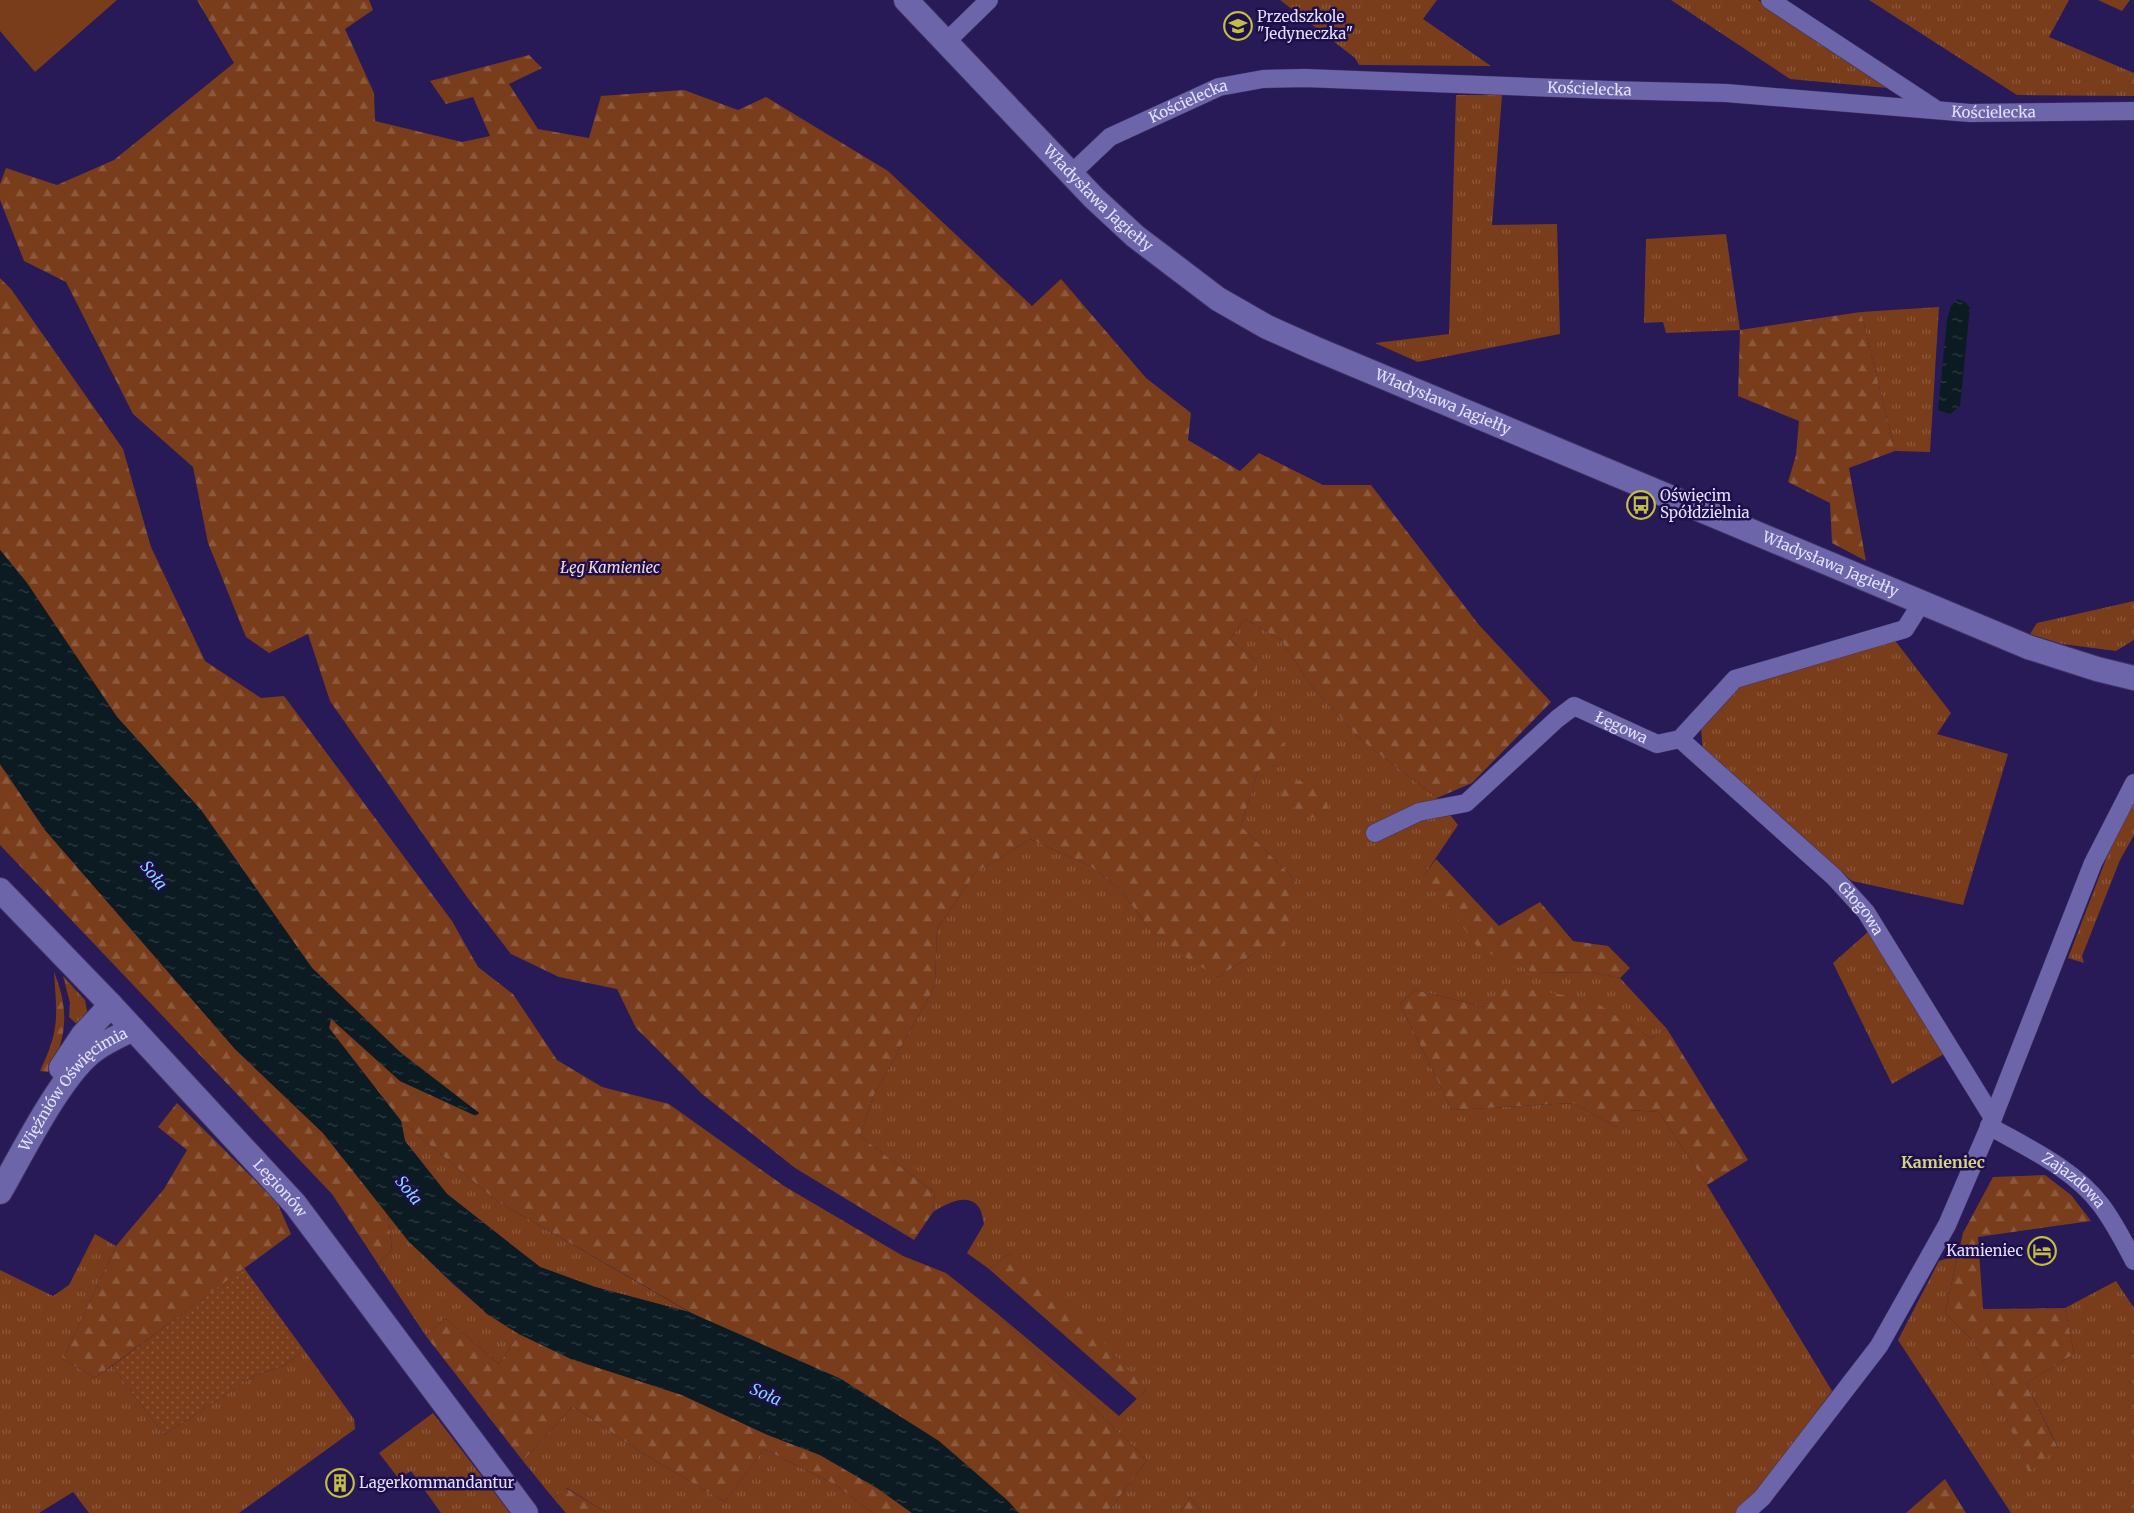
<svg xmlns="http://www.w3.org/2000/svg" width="2134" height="1513" viewBox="0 0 2134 1513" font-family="Merriweather,serif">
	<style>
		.grass { fill: url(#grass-tufts) }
		.forest { fill: url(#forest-firs) }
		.garden { fill: url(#garden-dots) }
		.pitch { fill: #793d1b }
		.water { fill: url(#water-ripples) }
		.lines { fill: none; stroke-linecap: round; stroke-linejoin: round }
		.street-casing { stroke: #413264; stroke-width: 19 }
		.secondary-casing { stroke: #413264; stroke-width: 26 }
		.street { stroke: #6d65a9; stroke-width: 18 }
		.secondary { stroke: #6d65a9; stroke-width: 24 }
		.labels { text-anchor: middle; stroke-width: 5; stroke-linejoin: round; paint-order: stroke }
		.poi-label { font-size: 15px; fill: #e2e1f9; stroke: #1e0e4b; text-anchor: start }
		.street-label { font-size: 15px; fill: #e2e1f9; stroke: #1e0e4b }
		.park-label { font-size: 15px; font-style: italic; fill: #f4dcd1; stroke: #1e0e4b }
		.water-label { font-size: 16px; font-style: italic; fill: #87d7fa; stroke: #1e0e4b }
		.neighbourhood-label { font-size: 16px; font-weight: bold; fill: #d4d385; stroke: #1e0e4b }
	</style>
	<defs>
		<pattern id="grass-tufts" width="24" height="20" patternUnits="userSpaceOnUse" patternTransform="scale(1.25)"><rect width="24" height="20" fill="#793d1b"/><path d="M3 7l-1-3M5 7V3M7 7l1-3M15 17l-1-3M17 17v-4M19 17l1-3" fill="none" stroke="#8c593d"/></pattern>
		<pattern id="forest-firs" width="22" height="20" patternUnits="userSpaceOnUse" patternTransform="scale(1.25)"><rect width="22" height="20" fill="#793d1b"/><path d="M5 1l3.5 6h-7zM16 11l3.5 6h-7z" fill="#8c593d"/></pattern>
		<pattern id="garden-dots" width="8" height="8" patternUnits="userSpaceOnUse" patternTransform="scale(1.25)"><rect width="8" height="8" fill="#793d1b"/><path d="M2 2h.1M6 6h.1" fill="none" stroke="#8c593d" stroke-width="1.8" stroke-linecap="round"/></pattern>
		<pattern id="water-ripples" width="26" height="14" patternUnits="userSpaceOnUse" patternTransform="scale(1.25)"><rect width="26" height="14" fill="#0c1b22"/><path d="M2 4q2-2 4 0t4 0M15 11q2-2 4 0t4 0" fill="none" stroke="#2f3c43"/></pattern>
	</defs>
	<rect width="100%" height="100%" fill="#271a57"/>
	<g class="grass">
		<polygon points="1280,0 1437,0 1423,19 1491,66 1359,65 1355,58"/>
		<polygon points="1671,0 1758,0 1898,89 1790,79"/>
		<polygon points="1869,0 2069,0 2049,37 2134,73 2134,96 2017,95"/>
		<polygon points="2098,0 2130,0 2122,11"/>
		<polygon points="1456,95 1502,95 1492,225 1557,224 1560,334 1418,362 1375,343 1449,334"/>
		<polygon points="1726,234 1740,330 1666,333 1663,322 1644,323 1646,239"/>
		<polygon points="1939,307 1930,452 1895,451 1861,312"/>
		<polygon points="2134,601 2134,640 2116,651 2062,644 2030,634 2037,623"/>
		<path d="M1245 619 1281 640 1310 684 1361 740 1437 798 1458 825 1425 874 1535 973 1592 972 1620 978 1667 1029 1651 1038 1589 999 1485 1007 1415 990 1400 1004 1452 1110 1573 1103 1617 1127 1628 1110 1659 1112 1707 1185 1832 1391 1747 1506 1739 1513H1202L1190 1497 1180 1513H1107L1147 1460 999 1315 1119 1416 1146 1390 1009 1254 989 1269 967 1253 984 1224C983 1220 982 1213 980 1209 969 1190 944 1205 933 1212L935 1193 860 1136 874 1095 935 986 937 929 975 873 1030 839 1090 866 1119 888 1147 926 1218 977 1255 953 1297 882 1241 826 1258 771 1286 762 1257 713V662L1230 639Z"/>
		<polygon points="1893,638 1951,713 1937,734 2008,754 1963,905 1852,881 1703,753 1701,729 1740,686"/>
		<polygon points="2134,802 2134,835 2120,860 2082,956 2084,963 2068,958 2114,838"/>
		<polygon points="1869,931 1944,1054 1892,1084 1833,963"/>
		<polygon points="63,976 85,1000 88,1016 81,1028 69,1017 70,1003"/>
		<polygon points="401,1121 497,1201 689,1312 595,1287 540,1267 447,1194 405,1141"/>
		<path d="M388 1214C424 1260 469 1303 519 1334L499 1364 445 1318 426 1336 378 1264 392 1250Z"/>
		<polygon points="95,1234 116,1246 63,1359 95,1378 112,1366 164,1435 256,1375 283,1366 304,1350 354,1419 355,1429 239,1513 89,1513 73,1492 39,1513 0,1513 0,1270 53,1296 69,1285"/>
		<polygon points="1958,1255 1945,1313 1975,1343 2029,1472 2058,1447 2026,1383 2074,1354 2065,1308 2116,1281 2134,1308 2134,1513 2011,1513 1898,1340 1939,1261"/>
		<polygon points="573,1406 639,1451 725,1502 764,1449 836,1485 873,1513 607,1513 567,1488 553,1498 523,1461"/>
		<polygon points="433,1413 510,1513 441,1513 411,1471 399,1479 379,1453"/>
	</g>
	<g class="forest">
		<polygon points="197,0 369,0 373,10 345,29 374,93 375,121 462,142 490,136 473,97 446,104 430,81 529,55 542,68 509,84 538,129 589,138 601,96 684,90 738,110 766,97 888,171 1032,306 1061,279 1146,378 1191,413 1188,440 1240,471 1259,453 1323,485 1371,485 1479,625 1551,702 1472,783 1437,798 1361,740 1310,684 1281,640 1245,619 1230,639 1257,662 1257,712 1278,715 1287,762 1258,771 1241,826 1297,882 1282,952 1255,953 1218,977 1180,954 1147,926 1119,888 1090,866 1030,839 975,873 937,929 935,986 874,1095 860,1136 935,1193 933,1212 914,1240 795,1168 702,1094 636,1028 617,989 559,977 511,954 467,897 330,701 308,634 269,653 246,637 208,543 193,467 133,414 66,282 24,261 0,200 0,184 6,168 57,185 114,160 234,63"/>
		<polygon points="0,278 11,289 123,449 151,547 205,661 261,698 284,696 452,921 478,967 513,994 557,1060 602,1087 669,1104 784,1186 903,1256 946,1273 999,1315 1147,1460 1107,1513 1019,1513 1007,1500 841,1379 702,1319 497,1201 401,1121 329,1028 331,1018 400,1081 475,1115 479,1113 401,1053 312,968 201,810 117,717 27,583 0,550"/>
		<polygon points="1861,312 1895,451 1849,468 1866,561 1832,543 1830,503 1788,482 1796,455 1799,421 1738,396 1740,330"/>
		<polygon points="0,764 45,830 235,1049 323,1133 388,1214 392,1250 378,1264 332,1194 0,845"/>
		<polygon points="1294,780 1324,786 1328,808 1321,820 1299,813 1280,796 1283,784"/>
		<polygon points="1436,859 1499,926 1540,902 1573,941 1608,946 1630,968 1620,978 1592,972 1535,973 1478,948 1425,874"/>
		<path d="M54 972C69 1009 68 1037 48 1072L40 1071C60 1029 57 1017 54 972Z"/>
		<polygon points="1506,986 1590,999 1651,1038 1667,1029 1748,1160 1707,1185 1659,1112 1629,1110 1617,1127 1573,1103 1452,1110 1400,1004 1415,990 1485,1007"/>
		<polygon points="177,1103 277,1202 291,1234 95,1378 63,1359 116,1246 164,1189 187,1150 158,1127"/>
		<polygon points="2045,1175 2071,1195 2091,1221 1978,1237 1983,1309 2065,1308 2074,1354 2026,1383 2058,1448 2029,1473 1975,1343 1945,1313 1963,1233 1993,1177"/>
		<polygon points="1009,1254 1077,1312 1146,1390 1137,1399 989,1269"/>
		<polygon points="445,1318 499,1364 519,1334 572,1359 682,1395 768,1435 820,1455 877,1488 912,1513 873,1513 836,1485 764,1449 725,1502 639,1451 573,1406 523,1461 426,1336"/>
		<polygon points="1945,1479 1966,1513 1906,1513"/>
		<polygon points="566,1488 607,1513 566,1513 553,1498"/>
		<polygon points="1190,1497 1202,1513 1180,1513"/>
	</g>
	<polygon class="garden" points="244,1268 304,1350 283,1366 256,1375 164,1435 112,1366"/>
	<polygon class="pitch" points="0,0 117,0 35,72 0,31"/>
	<g class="water">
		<polygon points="1957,299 1965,302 1970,308 1960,406 1950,414 1938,410 1947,319 1951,306"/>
		<polygon points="0,550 27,583 117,717 201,810 312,968 401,1053 479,1113 476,1116 400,1081 331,1019 329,1028 401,1121 405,1141 447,1194 540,1267 595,1287 689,1312 841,1379 939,1441 1007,1500 1019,1513 912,1513 877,1488 820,1455 768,1435 682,1395 571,1359 519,1334 487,1314 409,1242 323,1133 235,1049 45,830 0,764"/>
	</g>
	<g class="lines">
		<defs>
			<g id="street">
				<polyline points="1770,0 1934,108"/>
				<polyline points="946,42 989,0"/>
				<path id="s1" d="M1071 174 1110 137 1219 87 1263 79 1305 78 1609 90 1726 93 1970 113 2134 111"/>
				<path id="s2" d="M1680 739 1834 877 1866 912 1993 1118"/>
				<path id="s3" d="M1375 833 1419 812 1466 803 1557 719 1574 706 1657 744 1680 739 1735 679 1905 629 1922 602"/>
				<path id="s4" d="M1989 1126C2028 1148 2074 1169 2101 1205 2114 1222 2124 1242 2134 1261"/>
				<polyline points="1745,1513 1762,1498 1879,1346 1947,1225 1993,1118 2093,863 2134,783"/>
			</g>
			<g id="secondary">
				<path id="s5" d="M906 0 1094 198 1135 236 1218 299 1267 327 1314 348 2028 647 2097 669 2134 678"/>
				<path id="s6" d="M0 890 111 1005 295 1204 526 1513"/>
				<polyline points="61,1068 83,1035 111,1005"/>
				<path id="s7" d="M0 1192C22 1154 62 1072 96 1049 107 1041 121 1035 133 1029"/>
			</g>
		</defs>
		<use href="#street" class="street-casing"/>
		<use href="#secondary" class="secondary-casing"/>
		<use href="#street" class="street"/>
		<use href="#secondary" class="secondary"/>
	</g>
	<defs>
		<symbol id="school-ring" viewBox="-11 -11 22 22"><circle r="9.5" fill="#1e0e4b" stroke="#c1be40" stroke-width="1.5"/><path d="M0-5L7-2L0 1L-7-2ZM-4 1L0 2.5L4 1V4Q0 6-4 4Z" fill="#c1be40"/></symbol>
		<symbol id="bus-ring" viewBox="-11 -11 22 22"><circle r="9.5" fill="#1e0e4b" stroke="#c1be40" stroke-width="1.5"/><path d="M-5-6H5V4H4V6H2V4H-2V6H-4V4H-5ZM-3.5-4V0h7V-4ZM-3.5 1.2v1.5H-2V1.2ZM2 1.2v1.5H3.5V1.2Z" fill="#c1be40"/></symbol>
		<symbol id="hotel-ring" viewBox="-11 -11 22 22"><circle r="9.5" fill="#1e0e4b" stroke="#c1be40" stroke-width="1.5"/><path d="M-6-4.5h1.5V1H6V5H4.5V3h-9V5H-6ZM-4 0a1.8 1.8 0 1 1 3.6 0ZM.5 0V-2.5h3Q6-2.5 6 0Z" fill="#c1be40"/></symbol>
		<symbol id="building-ring" viewBox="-11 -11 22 22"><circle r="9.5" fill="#1e0e4b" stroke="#c1be40" stroke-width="1.5"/><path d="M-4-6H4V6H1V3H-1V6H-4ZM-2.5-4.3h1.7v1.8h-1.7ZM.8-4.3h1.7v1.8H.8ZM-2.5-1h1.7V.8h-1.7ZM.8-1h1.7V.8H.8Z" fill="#c1be40"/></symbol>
	</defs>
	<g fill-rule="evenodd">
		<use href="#school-ring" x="1222" y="10" width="32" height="32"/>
		<use href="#bus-ring" x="1625" y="489" width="32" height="32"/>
		<use href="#hotel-ring" x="2026" y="1235" width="32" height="32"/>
		<use href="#building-ring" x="324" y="1467" width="32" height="32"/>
	</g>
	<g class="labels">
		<g class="poi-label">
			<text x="1257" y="22">Przedszkole<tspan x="1257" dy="17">"Jedyneczka"</tspan></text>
			<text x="1660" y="501">Oświęcim<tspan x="1660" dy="17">Spółdzielnia</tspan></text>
			<text x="2023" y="1256" text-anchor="end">Kamieniec</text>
			<text x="359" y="1488">Lagerkommandantur</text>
		</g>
		<g class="street-label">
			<text dy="5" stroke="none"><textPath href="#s1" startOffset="545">Kościelecka</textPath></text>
			<text dy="5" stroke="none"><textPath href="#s1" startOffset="140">Kościelecka</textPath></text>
			<text dy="5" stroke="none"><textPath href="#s1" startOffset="950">Kościelecka</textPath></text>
			<text dy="5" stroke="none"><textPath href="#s5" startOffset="276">Władysława Jagiełły</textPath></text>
			<text dy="5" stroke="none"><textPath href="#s5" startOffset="681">Władysława Jagiełły</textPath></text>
			<text dy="5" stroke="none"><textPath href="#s5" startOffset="1101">Władysława Jagiełły</textPath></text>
			<text dy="5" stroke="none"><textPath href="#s3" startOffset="294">Łęgowa</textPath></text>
			<text dy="5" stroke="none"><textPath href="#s2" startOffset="248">Głogowa</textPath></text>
			<text dy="5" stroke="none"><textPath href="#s7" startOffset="128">Więźniów Oświęcimia</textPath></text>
			<text dy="5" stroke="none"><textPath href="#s4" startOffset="101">Zajazdowa</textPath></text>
			<text dy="5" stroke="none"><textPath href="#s6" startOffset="409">Legionów</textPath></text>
		</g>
		<g class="park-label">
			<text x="610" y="573">Łęg Kamieniec</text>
		</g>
		<g class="water-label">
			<text transform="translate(154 875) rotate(51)" y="6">Soła</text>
			<text transform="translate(409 1190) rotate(51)" y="6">Soła</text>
			<text transform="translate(766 1394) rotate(24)" y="6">Soła</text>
		</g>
		<g class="neighbourhood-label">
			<text x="1943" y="1168">Kamieniec</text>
		</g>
	</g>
</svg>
